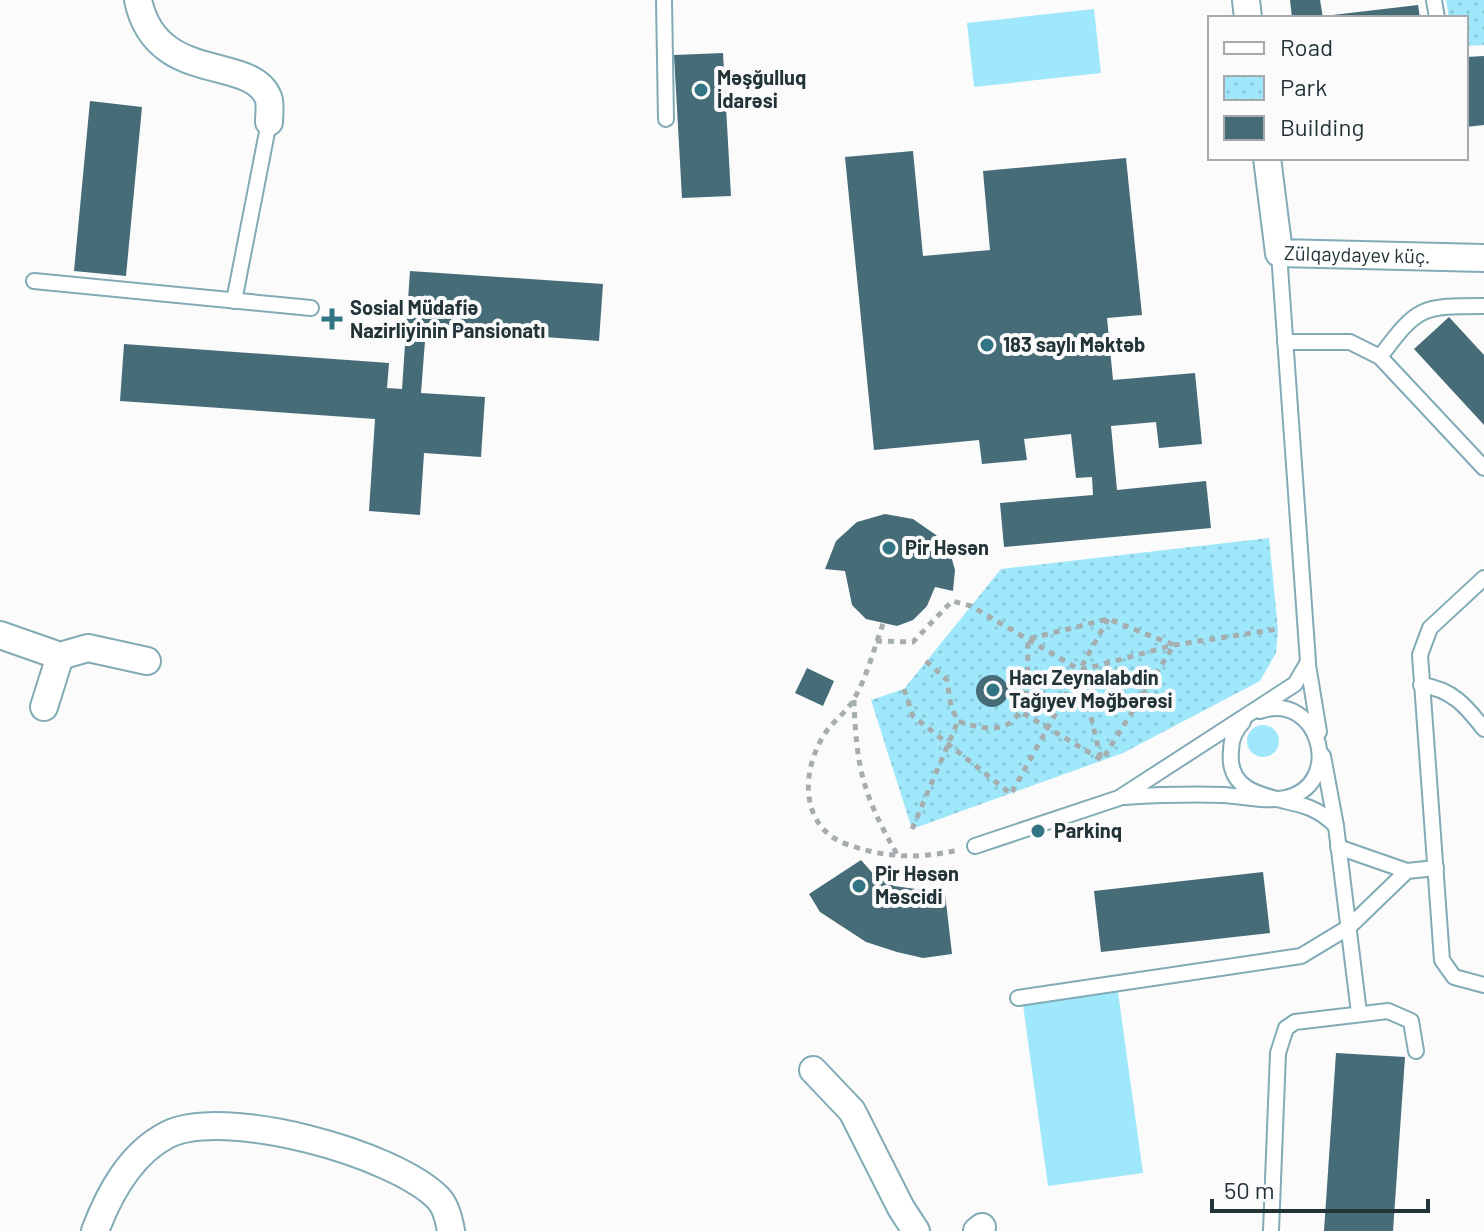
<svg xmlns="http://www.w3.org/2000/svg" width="1484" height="1231" viewBox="0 0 1484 1231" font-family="Barlow,sans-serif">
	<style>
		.green { fill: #9fe7fa }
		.park { fill: url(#park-dots) }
		.building { fill: #456c77 }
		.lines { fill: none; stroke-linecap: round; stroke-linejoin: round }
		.lane-casing { stroke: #81abb6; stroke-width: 18 }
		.street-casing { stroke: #81abb6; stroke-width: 30 }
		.path { stroke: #a6adaf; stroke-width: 5; stroke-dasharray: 6 6; stroke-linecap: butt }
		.lane { stroke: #fff; stroke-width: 14 }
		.street { stroke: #fff; stroke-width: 26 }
		.poi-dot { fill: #317484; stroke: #fbfbfb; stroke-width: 3 }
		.labels { text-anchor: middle; stroke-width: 8; stroke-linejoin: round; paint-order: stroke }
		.poi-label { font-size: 20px; font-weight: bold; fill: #233438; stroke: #fbfbfb; text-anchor: start }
		.street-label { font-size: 20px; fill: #233438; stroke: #fbfbfb }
	</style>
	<defs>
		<pattern id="park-dots" width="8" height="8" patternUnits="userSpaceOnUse" patternTransform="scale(2)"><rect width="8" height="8" fill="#9fe7fa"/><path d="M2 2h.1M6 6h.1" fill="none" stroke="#89c7d7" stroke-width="1.8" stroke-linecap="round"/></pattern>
	</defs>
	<rect width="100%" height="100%" fill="#fbfbfb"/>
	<g class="green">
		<polygon points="1094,9 1101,73 974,87 967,23"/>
		<circle cx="1263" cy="741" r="16"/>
		<polygon points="1118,992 1143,1173 1048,1186 1023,1005"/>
	</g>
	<g class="park">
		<polygon points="1446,0 1484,0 1484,45 1466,46 1466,18 1449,18"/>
		<polygon points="1269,538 1278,629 1276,653 1260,681 1123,753 912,829 871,700 904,689 1001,569"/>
	</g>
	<g class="building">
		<polygon points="1290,0 1320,0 1323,18 1292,18"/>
		<polygon points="1418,5 1420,18 1324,18 1324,16"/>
		<polygon points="723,53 731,196 682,198 674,55"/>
		<polygon points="1484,56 1484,125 1466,127 1466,57"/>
		<polygon points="90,101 142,107 126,276 74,271"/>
		<polygon points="913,151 923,256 990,250 983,171 1126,158 1142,315 1107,318 1113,380 1195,373 1202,444 1159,448 1156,422 1111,426 1117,490 1206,481 1211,528 1004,547 1000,503 1093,495 1092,477 1076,478 1071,434 1024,439 1027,460 982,464 979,440 874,450 845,157"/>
		<polygon points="410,271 603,284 599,341 426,328 421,393 485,397 481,457 424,453 420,515 369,511 375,419 120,401 124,344 389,363 387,388 402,389"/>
		<polygon points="1449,317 1484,355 1484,425 1414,349"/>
		<polygon points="885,514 913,519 936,535 951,556 955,570 953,591 935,587 927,606 913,620 897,626 866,619 852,605 845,571 825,569 836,541 857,522"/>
		<polygon points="807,668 834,681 823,706 795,693"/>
		<circle cx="992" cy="691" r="16"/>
		<polygon points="861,860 877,878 894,886 945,893 952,954 923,958 897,952 866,942 820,912 809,894"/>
		<polygon points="1263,872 1270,933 1101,952 1094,891"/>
		<polygon points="1336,1053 1405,1057 1393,1231 1324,1231"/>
	</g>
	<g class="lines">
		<defs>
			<g id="lane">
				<polyline points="664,0 666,119"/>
				<polyline points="1434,0 1437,18"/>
				<polyline points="34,281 311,308"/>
				<polyline points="234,301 269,122"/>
				<polyline points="1285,342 1350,342 1380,357 1484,468"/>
				<path d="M1380 357C1418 306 1421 306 1484 306"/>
				<polyline points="1484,578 1430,628 1420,655 1442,960 1454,977 1484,985"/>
				<polyline points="1308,665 1319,732"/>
				<path d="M1421 685C1452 689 1466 706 1484 729"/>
				<path d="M1243 722C1235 730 1231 740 1231 751 1226 799 1279 796 1310 808 1320 812 1328 818 1336 826"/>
				<polyline points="1323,756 1336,826 1359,1013"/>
				<path d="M1124 797C1157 795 1190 794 1223 795 1243 796 1266 802 1285 798 1346 785 1319 690 1260 711"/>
				<polyline points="975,846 1119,798 1295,684 1308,662 1279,253"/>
				<polyline points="1338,847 1407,871"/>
				<polyline points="1018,998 1301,956 1349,927 1407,871 1436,868"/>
				<polyline points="1271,1231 1278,1053 1286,1028 1295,1022 1388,1011 1411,1021 1416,1051"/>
			</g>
			<g id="street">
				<path d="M138 0C156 86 250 54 268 97 271 104 269 114 269 122"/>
				<polyline points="1246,0 1248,18"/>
				<path id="s1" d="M1267 158 1279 253 1484 258"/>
				<polyline points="0,635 60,656 88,648 147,661"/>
				<polyline points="44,707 60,656"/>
				<polyline points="813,1070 852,1111 901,1208 916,1231"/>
				<path d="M95 1231C109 1194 130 1154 167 1135 223 1106 394 1153 438 1198 446 1206 449 1219 451 1231"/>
				<polyline points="977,1231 982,1227"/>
			</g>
		</defs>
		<use href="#lane" class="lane-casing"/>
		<use href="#street" class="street-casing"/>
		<g class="path">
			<path d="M883 624C874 648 867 677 854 699 847 712 834 720 826 732 800 770 799 829 849 845 886 858 920 859 958 850"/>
			<polyline points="876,641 913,642 952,601 971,606 1080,670 1101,760"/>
			<path d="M926 661 947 680 951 707 958 721C1032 748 1027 692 1028 639L1108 619 1174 645 1102 760 1021 712"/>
			<polyline points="1081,670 1174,645 1278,629"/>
			<polyline points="904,689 913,716 1011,794 1108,619"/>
			<path d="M854 700C856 769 864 797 898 856"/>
			<polyline points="912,829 958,721"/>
		</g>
		<use href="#lane" class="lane"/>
		<use href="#street" class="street"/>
	</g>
	<g class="poi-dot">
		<circle cx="701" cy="90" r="8"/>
		<path d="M328 307h8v8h8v8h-8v8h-8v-8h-8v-8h8z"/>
		<circle cx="987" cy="345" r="8"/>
		<circle cx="889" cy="548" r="8"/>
		<circle cx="993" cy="690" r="8"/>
		<circle cx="1038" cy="831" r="8"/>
		<circle cx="859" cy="886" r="8"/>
	</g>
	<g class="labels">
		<g class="poi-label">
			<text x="717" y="85">Məşğulluq<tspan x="717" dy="23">İdarəsi</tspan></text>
			<text x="350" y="315">Sosial Müdafiə<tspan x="350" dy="23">Nazirliyinin Pansionatı</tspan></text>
			<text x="1003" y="352">183 saylı Məktəb</text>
			<text x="905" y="555">Pir Həsən</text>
			<text x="1009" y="685">Hacı Zeynalabdin<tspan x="1009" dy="23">Tağıyev Məğbərəsi</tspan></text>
			<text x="1054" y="838">Parkinq</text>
			<text x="875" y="881">Pir Həsən<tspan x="875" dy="23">Məscidi</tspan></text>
		</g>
		<g class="street-label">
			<text dy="7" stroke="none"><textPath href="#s1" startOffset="174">Zülqaydayev küç.</textPath></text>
		</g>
	</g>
	<rect x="1208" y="16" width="260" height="144" fill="#fbfbfb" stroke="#a5abad" stroke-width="2"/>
	<rect x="1224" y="42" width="40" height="12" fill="#ffffff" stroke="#a5abad" stroke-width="2"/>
	<text x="1280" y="56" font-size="24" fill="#233438">Road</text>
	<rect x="1224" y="76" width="40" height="24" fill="url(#park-dots)" stroke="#a5abad" stroke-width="2"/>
	<text x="1280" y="96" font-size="24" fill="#233438">Park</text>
	<rect x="1224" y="116" width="40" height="24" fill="#456c77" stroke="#a5abad" stroke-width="2"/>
	<text x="1280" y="136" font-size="24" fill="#233438">Building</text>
	<path d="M1212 1199v12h216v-12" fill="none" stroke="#233438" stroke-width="4"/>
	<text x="1224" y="1199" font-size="24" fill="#233438" stroke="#fbfbfb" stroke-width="6" paint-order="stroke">50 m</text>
</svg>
